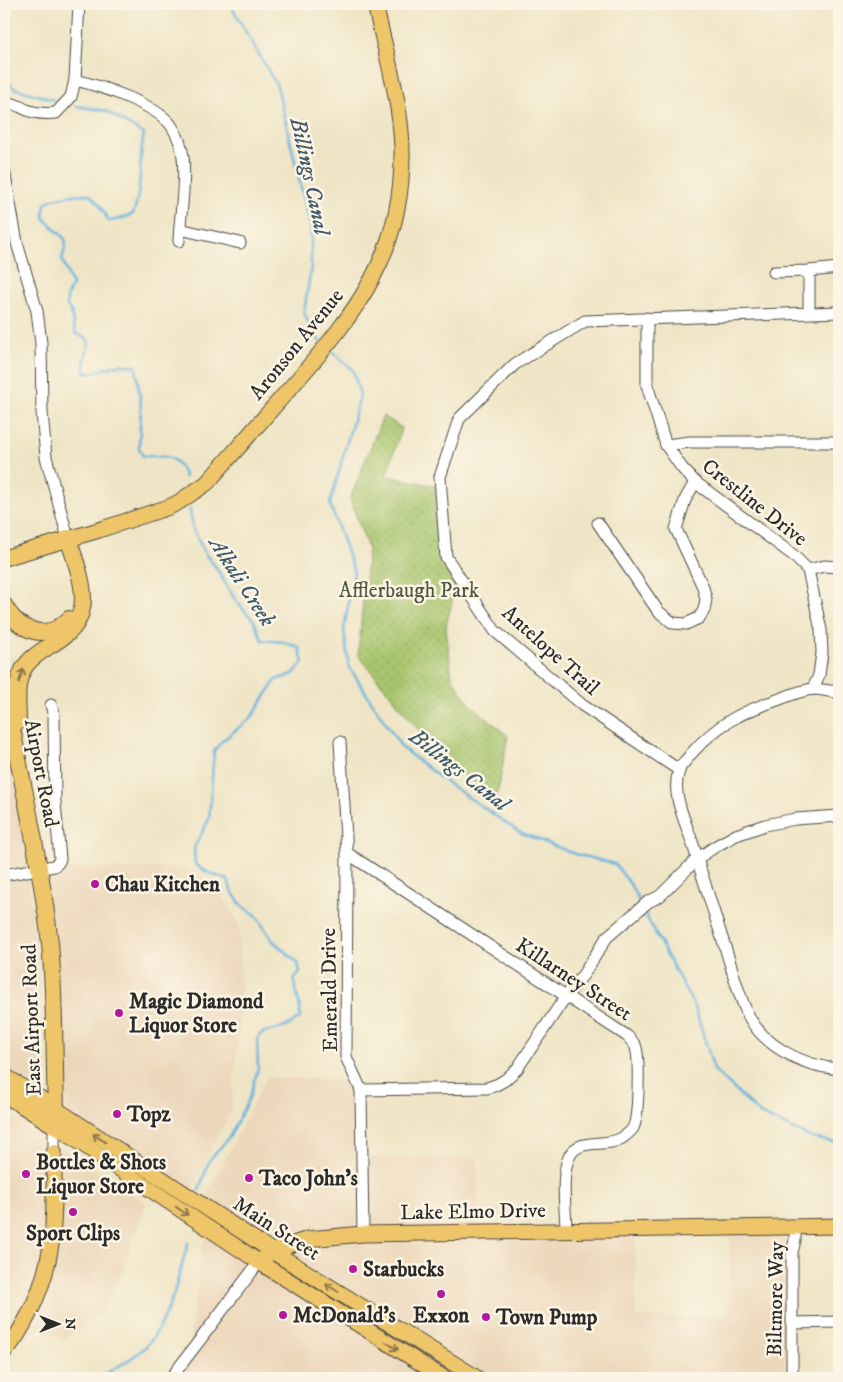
<svg xmlns="http://www.w3.org/2000/svg" width="843" height="1382" viewBox="0 0 843 1382" font-family="'IM FELL DW Pica',serif">
	<style>
		.built { fill: #ecd7ba }
		.park { fill: url(#park-dots); stroke: #69784c }
		.lines { fill: none; stroke-linecap: round; stroke-linejoin: round }
		.stream { stroke: #64b2de; stroke-width: 2.5 }
		.minor-casing { stroke: #484742; stroke-width: 13 }
		.major-casing { stroke: #484742; stroke-width: 17 }
		.highway-casing { stroke: #484742; stroke-width: 18 }
		.minor { stroke: #fff; stroke-width: 11 }
		.major { stroke: #eec569; stroke-width: 15 }
		.highway { stroke: #eec569; stroke-width: 16 }
		.oneway { stroke: #8c784a }
		.poi-dot { fill: #b5179e; stroke: #fcf5e5; stroke-width: 2 }
		.labels { text-anchor: middle; stroke-width: 5; stroke-linejoin: round; paint-order: stroke }
		.street-label { font-size: 21px; fill: #2b2b2b; stroke: #fcf5e5 }
		.park-label { font-size: 21px; fill: #50593f; stroke: #fcf5e5 }
		.poi-label { font-size: 21px; font-weight: bold; fill: #2b2b2b; stroke: #fcf5e5; text-anchor: start }
		.water-label { font-size: 22px; font-style: italic; fill: #3f5a6a; stroke: #fcf5e5 }
	</style>
	<defs>
		<pattern id="park-dots" width="8" height="8" patternUnits="userSpaceOnUse" patternTransform="scale(1.25)"><rect width="8" height="8" fill="#a7c56d"/><path d="M2 2h.1M6 6h.1" fill="none" stroke="#90a95f" stroke-width="1.8" stroke-linecap="round"/></pattern>
	</defs>
	<rect width="100%" height="100%" fill="#fcf5e5"/>
	<filter id="ink" filterUnits="userSpaceOnUse"><feTurbulence type="fractalNoise" baseFrequency=".02" numOctaves="2"/><feDisplacementMap in="SourceGraphic" scale="10" xChannelSelector="R" yChannelSelector="G"/><feConvolveMatrix kernelMatrix="1 2 1 2 8 2 1 2 1" color-interpolation-filters="sRGB"/></filter>
	<filter id="wash" filterUnits="userSpaceOnUse"><feTurbulence type="fractalNoise" baseFrequency=".0096" numOctaves="4" result="noise"/><feDisplacementMap in="SourceGraphic" scale="20" xChannelSelector="R" yChannelSelector="G"/><feGaussianBlur stdDeviation="1.12" result="paint"/><feColorMatrix in="noise" values="0 0 0 0 0 0 0 0 0 0 0 0 0 0 0 0 0 1.4 0 .05"/><feComposite in="paint" operator="in"/></filter>
	<g filter="url(#wash)">
		<rect width="100%" height="100%" fill="#efe5c6"/>
		<g class="built">
			<polygon points="4,758 14,783 27,857 47,1069 38,1084 29,1085 4,1068"/>
			<polygon points="187,868 219,889 239,925 241,1008 231,1110 188,1196 56,1109 38,869"/>
			<polygon points="266,1078 334,1079 361,1090 362,1157 478,1157 478,1232 635,1230 636,1317 729,1317 730,1228 784,1227 785,1378 478,1378 202,1205"/>
			<polygon points="4,1111 146,1203 120,1277 98,1316 65,1340 18,1318 4,1330"/>
			<polygon points="211,1231 444,1378 171,1378 191,1352 192,1320 203,1243"/>
		</g>
		<polygon class="park" points="383,416 402,428 386,476 436,486 436,517 439,554 457,580 446,627 452,677 469,703 508,736 497,796 446,764 358,655 368,549 350,499"/>
		<g class="lines">
			<g class="stream">
				<polyline points="230,4 277,86 311,229 311,268 304,312 313,335 321,342"/>
				<path d="M4 31C14 38 12 46 4 54"/>
				<polyline points="4,78 14,88 54,100"/>
				<path d="M76 106 106 111 144 134C138 160 143 188 133 214L120 219 109 221C104 213 98 200 90 195 83 192 52 198 47 202 43 206 44 213 44 218L65 239 66 245 62 259 72 285 67 296V306L71 311 75 333C91 339 90 341 86 355 84 361 84 367 85 373 96 374 108 366 120 365 125 364 131 366 136 366L141 407 139 448 143 456C165 456 177 454 185 477"/>
				<polyline points="329,349 353,370 360,395 330,504 354,572 344,629 349,667 402,748 446,782 519,832 575,854 615,864 630,884 641,905"/>
				<polyline points="190,509 193,529 205,554 215,566 236,601 254,621 262,640 283,642 299,647 303,663 293,674 276,680 251,718 222,741 214,751 209,819 194,848 195,864 205,871 228,880 231,890 242,906 256,915 272,940 298,963 300,972 294,980 300,1008 300,1018 286,1027 262,1033 257,1039 258,1068 250,1096 230,1136 209,1161 199,1190"/>
				<polyline points="643,910 695,1008 714,1070 760,1114 812,1138 839,1143"/>
				<path d="M98 1378C112 1370 139 1356 149 1343 171 1314 178 1278 188 1243"/>
			</g>
		</g>
	</g>
	<g filter="url(#ink)">
		<g class="lines">
			<defs>
				<g id="minor">
					<path d="M75 80C101 86 155 104 171 125 177 134 182 147 183 157 186 184 180 214 179 241"/>
					<path d="M4 104C14 102 18 106 27 110 37 114 46 114 56 113L71 97 75 80 79 4"/>
					<polyline points="4,170 17,243 37,311 41,343 42,412 46,457 68,538"/>
					<polyline points="180,229 240,243"/>
					<polyline points="809,271 809,312"/>
					<polyline points="774,272 809,271 839,268"/>
					<polyline points="647,318 647,385 666,445 682,468 695,482 793,555 808,570 821,630 822,653 819,675 813,689"/>
					<polyline points="666,445 690,442 839,442"/>
					<polyline points="598,523 658,611 673,623 686,624 699,618 704,610 706,599 703,587 676,529 685,500 695,482"/>
					<polyline points="808,570 824,566 839,567"/>
					<path d="M839 692C831 692 821 689 813 689 802 690 790 695 780 699 741 712 717 724 690 755 687 760 680 765 679 771 669 798 692 832 697 859 707 890 716 920 726 950 732 969 737 989 745 1008 759 1045 802 1066 839 1069"/>
					<polyline points="340,742 347,853 346,1057 361,1090 363,1234"/>
					<polyline points="679,770 582,705 495,631 446,557 440,477 459,419 515,364 585,321 839,312"/>
					<path d="M347 853 627 1036C630 1039 633 1042 635 1045 640 1055 639 1117 633 1128 631 1131 625 1136 622 1138 606 1148 580 1137 570 1155 560 1173 566 1211 566 1231"/>
					<polyline points="4,875 54,866 58,863 60,859 55,803 54,716 51,705"/>
					<polyline points="361,1090 487,1088 496,1085 505,1080 517,1069 566,996 583,975 607,937 648,902 660,896 697,859 716,846 736,835 765,825 795,819 839,816"/>
					<polyline points="54,1125 54,1152"/>
					<polyline points="793,1323 839,1322"/>
					<polyline points="792,1373 792,1253 795,1240 795,1227"/>
					<polyline points="171,1378 259,1262"/>
				</g>
				<g id="major">
					<path d="M4 558 99 530 169 507 179 502 207 483C236 450 264 418 292 386 357 312 404 253 402 149 401 101 385 51 375 4"/>
					<polyline points="56,1109 272,1251 477,1378"/>
					<polyline points="54,1125 259,1262 444,1378"/>
					<polyline points="259,1262 272,1251 308,1239 363,1234 839,1226"/>
					<path d="M4 1352C15 1341 22 1327 29 1314 58 1256 54 1213 54 1152"/>
				</g>
				<g id="highway">
					<path d="M4 605C18 631 47 643 69 619"/>
					<path d="M4 685C19 771 40 856 50 943 55 998 54 1054 56 1109L54 1125 4 1094"/>
					<path d="M18 722C18 706 15 686 22 672 27 660 39 653 49 646 57 641 66 636 71 630 95 604 77 567 68 538"/>
					<polyline points="4,1076 56,1109"/>
				</g>
			</defs>
			<use href="#minor" class="minor-casing"/>
			<use href="#major" class="major-casing"/>
			<use href="#highway" class="highway-casing"/>
			<use href="#minor" class="minor"/>
			<use href="#major" class="major"/>
			<use href="#highway" class="highway"/>
		</g>
		<defs><path id="oneway-shaft" d="M-6 0H5M1.5-3L5.5 0L1.5 3" fill="none" stroke-width="1.6" stroke-linecap="round" stroke-linejoin="round" transform="scale(1.25)"/></defs>
		<g class="oneway">
			<use href="#oneway-shaft" transform="translate(21 676) rotate(-72)"/>
			<use href="#oneway-shaft" transform="translate(99 1138) rotate(-147)"/>
			<use href="#oneway-shaft" transform="translate(182 1211) rotate(34)"/>
			<use href="#oneway-shaft" transform="translate(332 1288) rotate(-148)"/>
			<use href="#oneway-shaft" transform="translate(392 1346) rotate(32)"/>
		</g>
	</g>
	<g class="poi-dot">
		<circle cx="95" cy="884" r="5"/>
		<circle cx="119" cy="1013" r="5"/>
		<circle cx="117" cy="1114" r="5"/>
		<circle cx="26" cy="1174" r="5"/>
		<circle cx="249" cy="1178" r="5"/>
		<circle cx="73" cy="1212" r="5"/>
		<circle cx="353" cy="1269" r="5"/>
		<circle cx="441" cy="1294" r="5"/>
		<circle cx="283" cy="1315" r="5"/>
		<circle cx="486" cy="1317" r="5"/>
	</g>
	<g class="labels">
		<g class="street-label">
			<text transform="translate(296 344) rotate(-51)" y="7">Aronson Avenue</text>
			<text transform="translate(755 502) rotate(38)" y="7">Crestline Drive</text>
			<text transform="translate(551 650) rotate(42)" y="7">Antelope Trail</text>
			<text transform="translate(42 773) rotate(79)" y="7">Airport Road</text>
			<text transform="translate(574 979) rotate(33)" y="7">Killarney Street</text>
			<text transform="translate(329 990) rotate(-91)" y="7">Emerald Drive</text>
			<text transform="translate(31 1020) rotate(-92)" y="7">East Airport Road</text>
			<text transform="translate(473 1211) rotate(-1)" y="7">Lake Elmo Drive</text>
			<text transform="translate(277 1228) rotate(33)" y="7">Main Street</text>
			<text transform="translate(775 1299) rotate(-89)" y="7">Biltmore Way</text>
		</g>
		<g class="park-label">
			<text x="409" y="597">Afflerbaugh Park</text>
		</g>
		<g class="poi-label">
			<text x="105" y="891">Chau Kitchen</text>
			<text x="129" y="1008">Magic Diamond<tspan x="129" dy="24">Liquor Store</tspan></text>
			<text x="127" y="1121">Topz</text>
			<text x="36" y="1169">Bottles &amp; Shots<tspan x="36" dy="24">Liquor Store</tspan></text>
			<text x="259" y="1185">Taco John's</text>
			<text x="73" y="1240" text-anchor="middle">Sport Clips</text>
			<text x="363" y="1276">Starbucks</text>
			<text x="293" y="1322">McDonald's</text>
			<text x="441" y="1322" text-anchor="middle">Exxon</text>
			<text x="496" y="1324">Town Pump</text>
		</g>
		<g class="water-label">
			<text transform="translate(311 176) rotate(78)" y="8">Billings Canal</text>
			<text transform="translate(243 581) rotate(57)" y="8">Alkali Creek</text>
			<text transform="translate(460 769) rotate(38)" y="8">Billings Canal</text>
		</g>
	</g>
	<rect width="843" height="1382" fill="none" stroke="#fcf5e5" stroke-width="20"/>
	<g transform="translate(58 1324) rotate(90)" stroke="#fcf5e5" stroke-width="4" paint-order="stroke">
	<path d="M0-4L9 19L0 12L-9 19Z" fill="#2b2b2b"/>
	<text y="-8" font-size="14" font-weight="bold" text-anchor="middle" fill="#2b2b2b">N</text>
	</g>
</svg>
